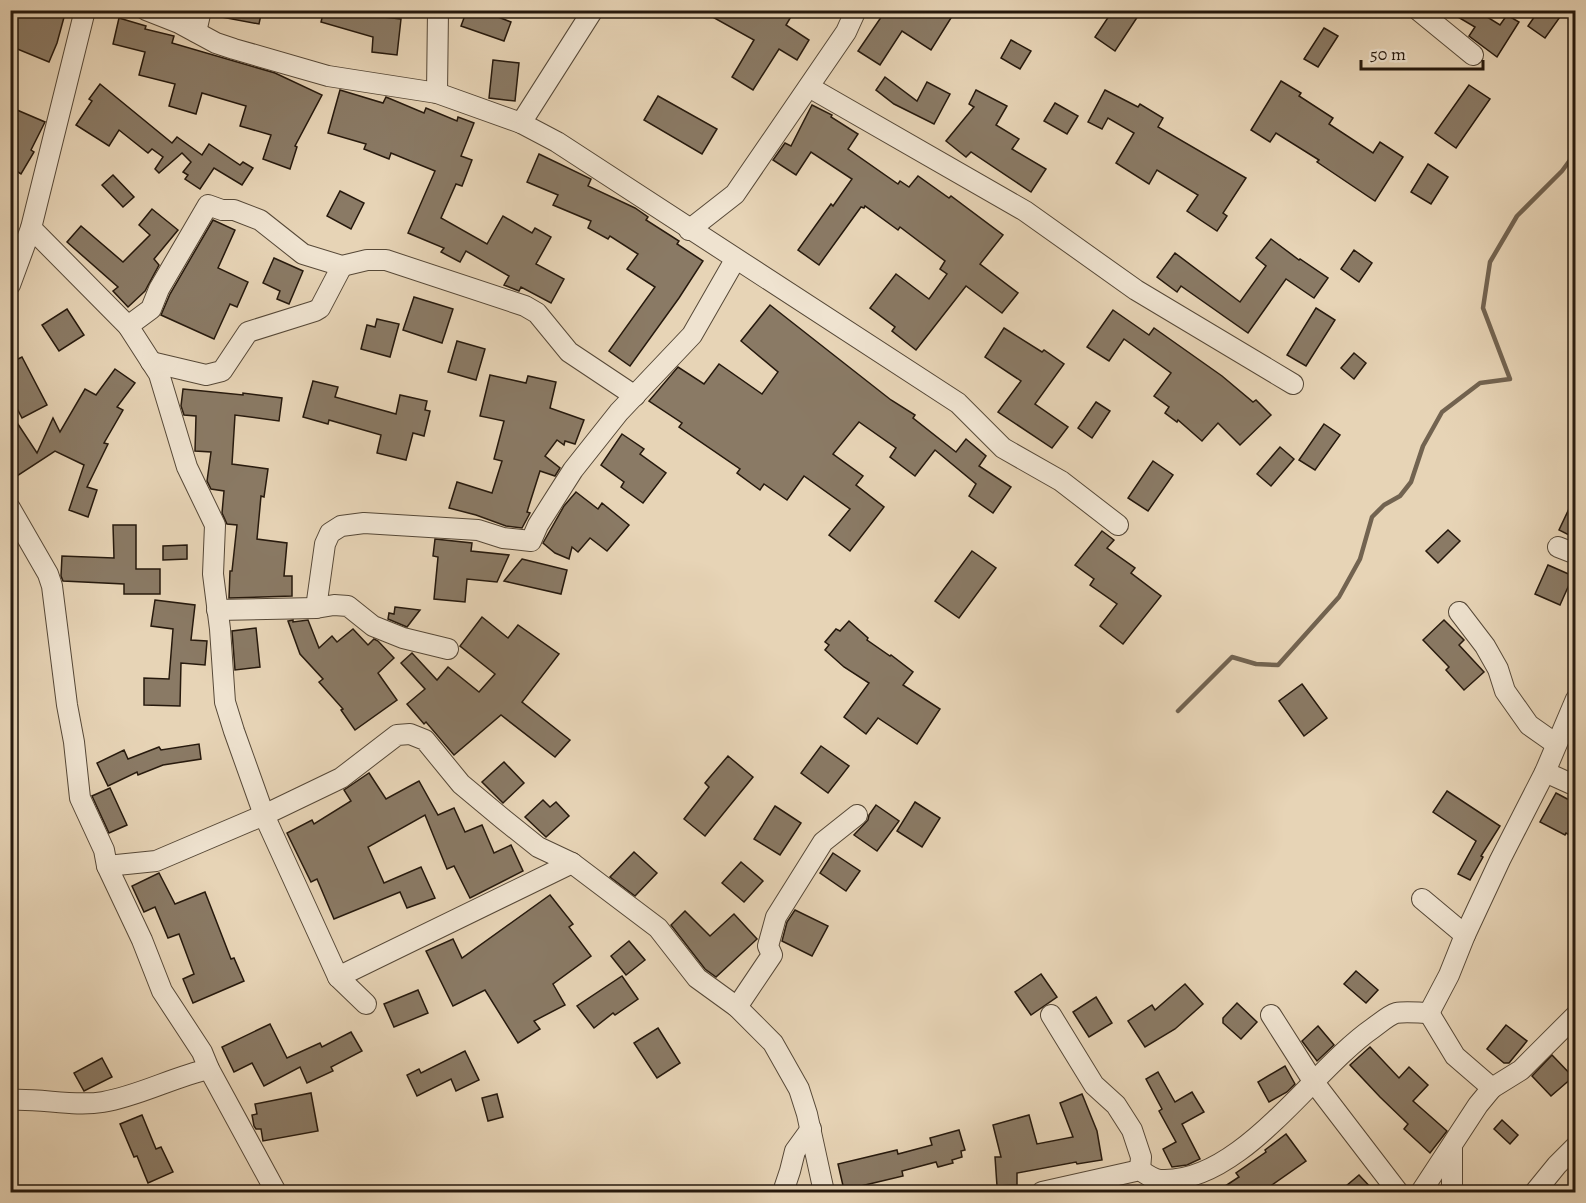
<svg xmlns="http://www.w3.org/2000/svg" width="1586" height="1203" viewBox="0 0 1586 1203" font-family="Alegreya,serif">
	<style>
		.lines { fill: none; stroke-linecap: round; stroke-linejoin: round }
		.stream { stroke: #726350; stroke-width: 4.5 }
		.building { fill: #8a7a65; stroke: #26190d; stroke-width: 1.5 }
		.street-casing { stroke: #564837; stroke-width: 22 }
		.street { stroke: #efe3d0; stroke-width: 20 }
	</style>
	<rect width="100%" height="100%" fill="#e7d4b6"/>
	<filter id="stains"><feTurbulence type="fractalNoise" baseFrequency=".00333" numOctaves="4"/><feColorMatrix values="0 0 0 0 .2 0 0 0 0 .09 0 0 0 0 .02 0 0 0 .5 -.17"/></filter>
	<radialGradient id="worn" r=".72"><stop offset=".6" stop-color="#630" stop-opacity="0"/><stop offset="1" stop-color="#630" stop-opacity=".3"/></radialGradient>
	<g class="lines">
		<polyline class="stream" points="1178,711 1232,657 1256,664 1278,665 1339,597 1360,559 1372,517 1384,505 1400,496 1411,482 1423,446 1442,412 1480,383 1510,379 1483,308 1490,262 1517,216 1562,171 1576,152"/>
	</g>
	<g class="building">
		<polygon points="21,10 66,10 57,43 49,62 10,46 10,34"/>
		<polygon points="222,10 262,10 259,24 221,17"/>
		<polygon points="324,10 359,10 366,13 366,15 401,19 397,55 372,52 373,37 321,22"/>
		<polygon points="467,10 480,10 511,22 504,41 461,26"/>
		<polygon points="700,10 795,10 786,25 809,40 797,60 779,49 753,90 732,77 754,40"/>
		<polygon points="886,10 956,10 931,50 902,31 880,65 858,51"/>
		<polygon points="1113,10 1142,10 1115,51 1095,37"/>
		<polygon points="1446,10 1476,10 1500,25 1507,15 1519,22 1497,57 1469,36 1475,27"/>
		<polygon points="1539,10 1551,10 1560,17 1545,38 1528,26"/>
		<polygon points="119,18 146,26 145,29 174,36 172,43 275,73 322,95 295,146 297,147 290,169 263,159 271,135 240,126 246,106 202,93 196,114 169,106 175,84 139,75 145,52 113,44"/>
		<polygon points="1324,28 1338,36 1318,67 1304,59"/>
		<polygon points="1011,40 1031,51 1020,69 1001,58"/>
		<polygon points="493,60 519,63 515,101 489,98"/>
		<polygon points="885,77 917,101 927,82 950,94 934,124 894,104 876,90"/>
		<polygon points="1281,81 1301,93 1299,96 1333,118 1329,124 1373,153 1380,142 1403,157 1375,201 1317,162 1319,160 1276,133 1270,142 1251,130"/>
		<polygon points="100,84 172,143 177,137 202,155 209,144 240,165 243,162 253,168 242,185 214,168 200,189 185,179 188,175 183,172 191,162 182,153 159,173 155,169 163,157 152,149 148,153 119,130 109,146 76,125 92,101 89,99"/>
		<polygon points="1469,85 1490,99 1456,148 1435,133"/>
		<polygon points="340,90 383,103 386,97 424,113 426,108 457,121 458,117 474,123 461,156 472,160 462,186 456,184 441,218 487,244 503,216 532,233 535,228 551,237 536,264 564,279 551,303 521,287 519,291 504,285 509,276 466,251 460,262 441,252 444,248 408,233 435,171 391,153 389,159 364,149 366,144 328,133"/>
		<polygon points="976,90 1007,106 996,125 1019,139 1012,149 1046,169 1031,192 971,152 966,157 946,141 974,107 969,104"/>
		<polygon points="1105,90 1138,107 1140,104 1163,118 1158,127 1246,178 1223,213 1227,216 1217,231 1187,211 1198,195 1157,170 1149,184 1116,163 1134,133 1108,118 1102,129 1088,122"/>
		<polygon points="658,96 717,129 702,154 644,120"/>
		<polygon points="1055,103 1078,116 1067,134 1044,121"/>
		<polygon points="812,105 832,115 831,117 858,134 848,149 898,184 900,181 909,187 918,176 949,198 951,196 1003,235 980,264 1018,293 1002,313 966,286 916,350 892,331 895,327 870,308 896,274 929,299 947,274 940,269 945,261 900,227 898,230 865,206 864,208 861,207 819,265 798,250 831,204 833,206 852,179 811,152 796,175 773,160 785,143 791,146"/>
		<polygon points="10,107 45,122 31,150 34,152 21,174 10,167"/>
		<polygon points="539,154 591,179 588,186 635,208 648,217 646,220 679,241 677,244 703,261 679,298 630,366 609,351 655,287 627,269 638,254 610,236 608,239 588,228 591,221 553,205 558,195 527,182"/>
		<polygon points="1428,164 1448,177 1431,204 1411,192"/>
		<polygon points="113,175 134,197 123,207 102,185"/>
		<polygon points="340,191 364,203 351,229 327,216"/>
		<polygon points="152,209 178,230 154,259 159,265 145,291 128,307 113,291 118,287 67,242 81,226 123,262 150,235 139,225"/>
		<polygon points="213,220 235,230 218,268 248,282 237,307 230,304 214,339 161,315 170,294"/>
		<polygon points="1271,239 1299,260 1300,259 1328,278 1314,298 1286,279 1248,333 1181,286 1177,292 1157,277 1175,253 1240,302 1266,266 1256,258"/>
		<polygon points="1354,250 1372,263 1359,282 1341,269"/>
		<polygon points="274,258 303,271 289,304 277,299 280,291 263,283"/>
		<polygon points="414,297 453,309 442,343 403,330"/>
		<polygon points="770,305 891,400 915,415 913,418 956,452 966,439 986,456 979,466 1011,487 993,513 969,496 976,484 935,450 915,476 890,457 896,448 859,422 833,454 863,476 856,485 884,507 850,551 829,535 850,509 804,476 787,500 764,484 760,490 737,473 740,469 679,427 682,423 649,401 678,367 704,384 719,364 762,394 778,372 741,341"/>
		<polygon points="1316,308 1335,320 1306,366 1287,355"/>
		<polygon points="67,309 84,335 59,351 42,325"/>
		<polygon points="1113,310 1149,335 1154,328 1222,376 1253,402 1256,400 1271,415 1240,445 1218,423 1202,441 1178,420 1177,422 1165,413 1169,407 1154,396 1171,373 1124,339 1109,361 1087,347"/>
		<polygon points="377,319 399,324 390,357 361,349 367,325 375,327"/>
		<polygon points="1004,328 1042,352 1044,350 1064,364 1035,404 1068,427 1052,448 998,412 1021,381 985,357"/>
		<polygon points="457,341 485,349 476,380 448,372"/>
		<polygon points="1354,353 1366,363 1354,379 1341,368"/>
		<polygon points="22,357 47,405 22,418 10,395 10,363"/>
		<polygon points="115,369 135,383 117,407 123,410 104,443 108,444 87,487 97,490 88,517 69,510 84,465 55,451 17,476 10,465 10,412 37,453 53,418 60,432 85,389 96,395"/>
		<polygon points="490,375 526,383 528,376 556,382 550,408 584,420 575,444 565,441 564,445 557,440 545,456 560,468 555,476 540,471 527,512 530,513 522,528 506,526 476,515 449,508 457,482 492,493 502,461 494,459 504,421 480,416"/>
		<polygon points="313,381 338,387 335,397 396,414 400,395 427,401 425,410 430,411 424,436 413,433 406,460 377,453 381,435 329,420 328,424 303,417"/>
		<polygon points="183,389 243,395 243,393 282,398 279,421 235,415 232,464 268,469 264,497 261,496 257,539 287,543 284,576 292,576 292,596 229,598 230,571 232,571 237,525 227,524 222,513 224,491 211,489 207,481 211,452 195,451 196,416 184,415 181,406"/>
		<polygon points="1096,402 1110,411 1092,438 1078,428"/>
		<polygon points="1324,424 1340,435 1315,470 1299,460"/>
		<polygon points="622,434 644,449 640,454 666,473 643,503 621,487 624,482 601,465"/>
		<polygon points="1280,447 1294,459 1271,486 1257,474"/>
		<polygon points="1153,461 1173,475 1148,511 1128,498"/>
		<polygon points="576,492 598,509 602,503 629,525 607,551 590,538 578,552 572,547 569,559 555,553 543,543 564,506"/>
		<polygon points="1575,496 1575,538 1559,530"/>
		<polygon points="113,525 136,525 136,569 160,569 160,594 124,594 124,584 63,581 61,576 62,556 114,558"/>
		<polygon points="1448,530 1460,541 1438,563 1426,551"/>
		<polygon points="1102,531 1114,540 1107,548 1135,568 1131,573 1161,596 1123,644 1100,626 1117,604 1090,585 1094,579 1075,565"/>
		<polygon points="435,539 472,543 471,551 509,555 497,582 467,579 465,602 434,599 438,557 433,556"/>
		<polygon points="187,545 187,559 163,560 163,546"/>
		<polygon points="972,551 996,568 959,618 935,601"/>
		<polygon points="522,559 567,570 561,594 504,581"/>
		<polygon points="1548,565 1573,576 1560,605 1535,594"/>
		<polygon points="155,600 195,605 191,640 207,641 205,665 181,663 180,706 144,705 144,678 169,679 173,629 151,626"/>
		<polygon points="395,607 420,610 407,627 388,619 389,613 394,614"/>
		<polygon points="482,617 508,638 518,625 559,654 522,702 570,740 555,757 501,715 454,755 426,722 424,724 407,704 425,689 401,663 412,653 437,680 448,667 479,692 495,674 460,646"/>
		<polygon points="293,620 293,622 308,620 319,648 332,636 337,642 353,629 368,645 374,639 378,641 394,658 378,673 397,700 355,730 341,710 343,709 319,682 323,679 300,654 288,621"/>
		<polygon points="1444,620 1464,640 1459,645 1484,672 1464,690 1446,670 1449,667 1423,640"/>
		<polygon points="849,621 868,638 867,640 890,656 891,655 913,672 903,685 940,709 917,744 878,718 866,734 844,717 869,683 844,667 825,650 829,645 825,642 836,629 840,631"/>
		<polygon points="256,628 260,667 235,670 232,631"/>
		<polygon points="1302,684 1327,718 1304,736 1279,701"/>
		<polygon points="199,744 201,759 163,765 138,775 137,772 108,786 97,763 124,750 128,759 159,747 161,750"/>
		<polygon points="821,746 849,766 828,793 801,773"/>
		<polygon points="728,756 753,777 705,836 684,819 709,787 705,783"/>
		<polygon points="504,762 524,783 503,803 482,782"/>
		<polygon points="369,773 386,799 419,781 438,815 454,808 465,832 482,825 494,853 511,845 523,871 470,898 454,866 447,869 425,815 368,847 384,883 421,867 435,898 407,908 400,892 334,919 317,879 311,882 287,833 312,820 314,824 351,801 344,790"/>
		<polygon points="110,788 127,825 109,833 92,796"/>
		<polygon points="1447,791 1500,826 1481,856 1483,857 1470,880 1458,874 1476,841 1433,812"/>
		<polygon points="1556,793 1575,803 1575,838 1566,833 1565,835 1540,822"/>
		<polygon points="543,800 550,807 556,802 569,816 546,837 525,817"/>
		<polygon points="915,802 940,818 922,847 897,831"/>
		<polygon points="876,805 899,821 877,851 854,835 868,820 869,815"/>
		<polygon points="775,806 801,823 780,855 754,839"/>
		<polygon points="634,852 657,873 635,896 610,877"/>
		<polygon points="833,853 860,871 846,891 820,873"/>
		<polygon points="741,862 763,881 744,902 722,883"/>
		<polygon points="159,873 175,904 205,892 231,959 234,958 244,981 193,1003 183,979 194,974 179,934 168,938 155,907 144,912 132,886"/>
		<polygon points="550,895 573,924 569,927 591,956 553,984 565,1005 534,1021 540,1029 518,1043 485,990 453,1006 426,951 453,939 462,958"/>
		<polygon points="795,910 828,926 812,956 782,941 787,922"/>
		<polygon points="685,911 710,936 734,914 757,939 716,977 705,969 671,925"/>
		<polygon points="629,941 645,960 626,975 611,956"/>
		<polygon points="1356,971 1378,990 1366,1003 1344,984"/>
		<polygon points="1041,974 1057,997 1031,1015 1015,992"/>
		<polygon points="622,976 638,999 615,1015 613,1013 594,1028 577,1006"/>
		<polygon points="1185,984 1203,1004 1175,1029 1145,1047 1128,1021 1152,1005 1155,1010"/>
		<polygon points="418,990 428,1013 394,1027 384,1004"/>
		<polygon points="1096,997 1112,1023 1089,1037 1073,1012"/>
		<polygon points="1237,1003 1257,1022 1241,1039 1223,1023 1223,1018"/>
		<polygon points="270,1024 287,1058 320,1043 322,1047 351,1032 362,1051 331,1067 333,1071 307,1083 300,1067 264,1086 252,1063 234,1072 222,1047"/>
		<polygon points="1506,1025 1527,1041 1509,1063 1504,1063 1487,1049"/>
		<polygon points="1318,1026 1334,1045 1317,1061 1302,1041"/>
		<polygon points="658,1028 680,1063 657,1078 634,1043"/>
		<polygon points="1370,1047 1399,1078 1409,1067 1428,1085 1413,1101 1447,1131 1430,1153 1404,1129 1408,1124 1380,1097 1350,1065"/>
		<polygon points="465,1051 479,1080 456,1091 451,1079 417,1096 407,1075 419,1069 421,1073"/>
		<polygon points="1552,1055 1573,1077 1551,1096 1532,1076"/>
		<polygon points="102,1058 112,1077 84,1091 74,1073"/>
		<polygon points="1285,1066 1295,1084 1287,1092 1269,1102 1258,1082"/>
		<polygon points="1158,1072 1175,1102 1192,1092 1204,1112 1182,1124 1200,1159 1187,1165 1172,1167 1163,1149 1176,1142 1159,1111 1162,1109 1146,1079"/>
		<polygon points="311,1093 318,1131 263,1141 261,1129 256,1129 254,1126 252,1115 257,1114 255,1104"/>
		<polygon points="497,1094 503,1117 488,1121 482,1098"/>
		<polygon points="1082,1094 1097,1131 1102,1160 1077,1164 1076,1162 1017,1173 1017,1185 997,1186 995,1157 1001,1157 993,1125 1029,1115 1037,1144 1073,1137 1060,1103"/>
		<polygon points="142,1115 156,1149 161,1147 173,1172 148,1183 137,1156 134,1157 120,1124"/>
		<polygon points="1502,1120 1518,1135 1510,1144 1494,1129"/>
		<polygon points="959,1130 965,1150 961,1151 962,1157 952,1160 953,1163 938,1167 936,1162 902,1171 903,1176 844,1190 838,1164 897,1150 898,1154 932,1145 930,1138"/>
		<polygon points="1286,1134 1306,1161 1262,1192 1216,1192 1239,1177 1236,1173 1266,1152 1265,1150"/>
		<polygon points="1359,1175 1375,1192 1339,1192"/>
	</g>
	<g class="lines">
		<defs>
			<g id="street">
				<polyline points="146,10 179,23 216,43 234,49 328,76 437,93 521,123 557,142 958,403 1003,448 1061,481 1118,525"/>
				<polyline points="1418,10 1473,55"/>
				<polyline points="196,32 201,10"/>
				<polyline points="809,87 1025,211 1136,290 1293,384"/>
				<polyline points="437,93 438,10"/>
				<polyline points="521,123 593,10"/>
				<polyline points="31,228 128,326 159,374 187,467 215,525 213,574 220,629 225,702 234,731 264,815 338,977 366,1004"/>
				<polyline points="689,230 735,194 846,32 856,10"/>
				<polyline points="10,285 31,228 85,10"/>
				<polyline points="128,326 151,309 159,289 208,205 222,210 234,210 260,220 303,254 342,266 367,260 386,260 525,306 537,313 569,352 635,396"/>
				<polyline points="151,362 206,375 222,371 248,332 315,311 320,308 342,266"/>
				<polyline points="10,508 48,574 52,586 67,705 74,742 80,798 104,850 107,866 142,940 162,991 202,1052 209,1069 276,1192"/>
				<polyline points="1558,547 1576,554"/>
				<polyline points="316,608 325,544 330,533 341,526 364,523 478,530 503,538 531,541 538,525 573,470 619,412 692,335 735,260"/>
				<polyline points="217,610 316,608 334,605 348,606 373,626 403,638 448,649"/>
				<polyline points="1459,612 1485,646 1498,669 1505,691 1529,725 1556,744"/>
				<polyline points="1545,772 1576,786"/>
				<polyline points="107,866 156,861 264,815 341,778 397,735 410,734 425,740 461,784 503,819 538,847 572,863 658,928 697,978 737,1007 773,1043 799,1089 807,1114 824,1192"/>
				<polyline points="1422,899 1465,935"/>
				<polyline points="338,977 572,863"/>
				<polyline points="737,1007 772,955 768,946 776,917 823,842 857,815"/>
				<polyline points="1429,1013 1449,975 1465,935 1500,860 1545,772 1576,699"/>
				<polyline points="1429,1013 1455,1056 1492,1088 1521,1070 1576,1015"/>
				<polyline points="1051,1015 1094,1085 1116,1105 1132,1130 1141,1157 1140,1170"/>
				<polyline points="1271,1015 1313,1081 1398,1192"/>
				<path d="M10 1100C41 1098 73 1107 103 1102 139 1096 173 1077 209 1069"/>
				<polyline points="1452,1147 1452,1192"/>
				<polyline points="783,1192 790,1171 795,1151 811,1129"/>
				<path d="M1042 1192 1140 1170C1146 1174 1154 1180 1161 1180 1241 1184 1312 1070 1373 1028 1380 1023 1389 1015 1396 1013 1406 1011 1419 1013 1429 1013"/>
				<polyline points="1421,1192 1478,1105 1492,1088"/>
				<polyline points="1535,1192 1557,1165 1576,1146"/>
			</g>
		</defs>
		<use href="#street" class="street-casing"/>
		<use href="#street" class="street"/>
	</g>
	<rect width="1586" height="1203" fill="none" stroke="#e7d4b6" stroke-width="36"/>
	<rect x="12" y="12" width="1562" height="1179" fill="none" stroke="#26190d" stroke-width="3"/>
	<rect x="18" y="18" width="1550" height="1167" fill="none" stroke="#26190d" stroke-width="1.5"/>
	<path d="M1361 60v9h122v-9" fill="none" stroke="#26190d" stroke-width="3"/>
	<text x="1370" y="60" font-size="18" fill="#26190d" stroke="#efe3d0" stroke-width="4.5" paint-order="stroke">50 m</text>
	<rect width="100%" height="100%" filter="url(#stains)"/>
	<rect width="100%" height="100%" fill="url(#worn)"/>
</svg>
